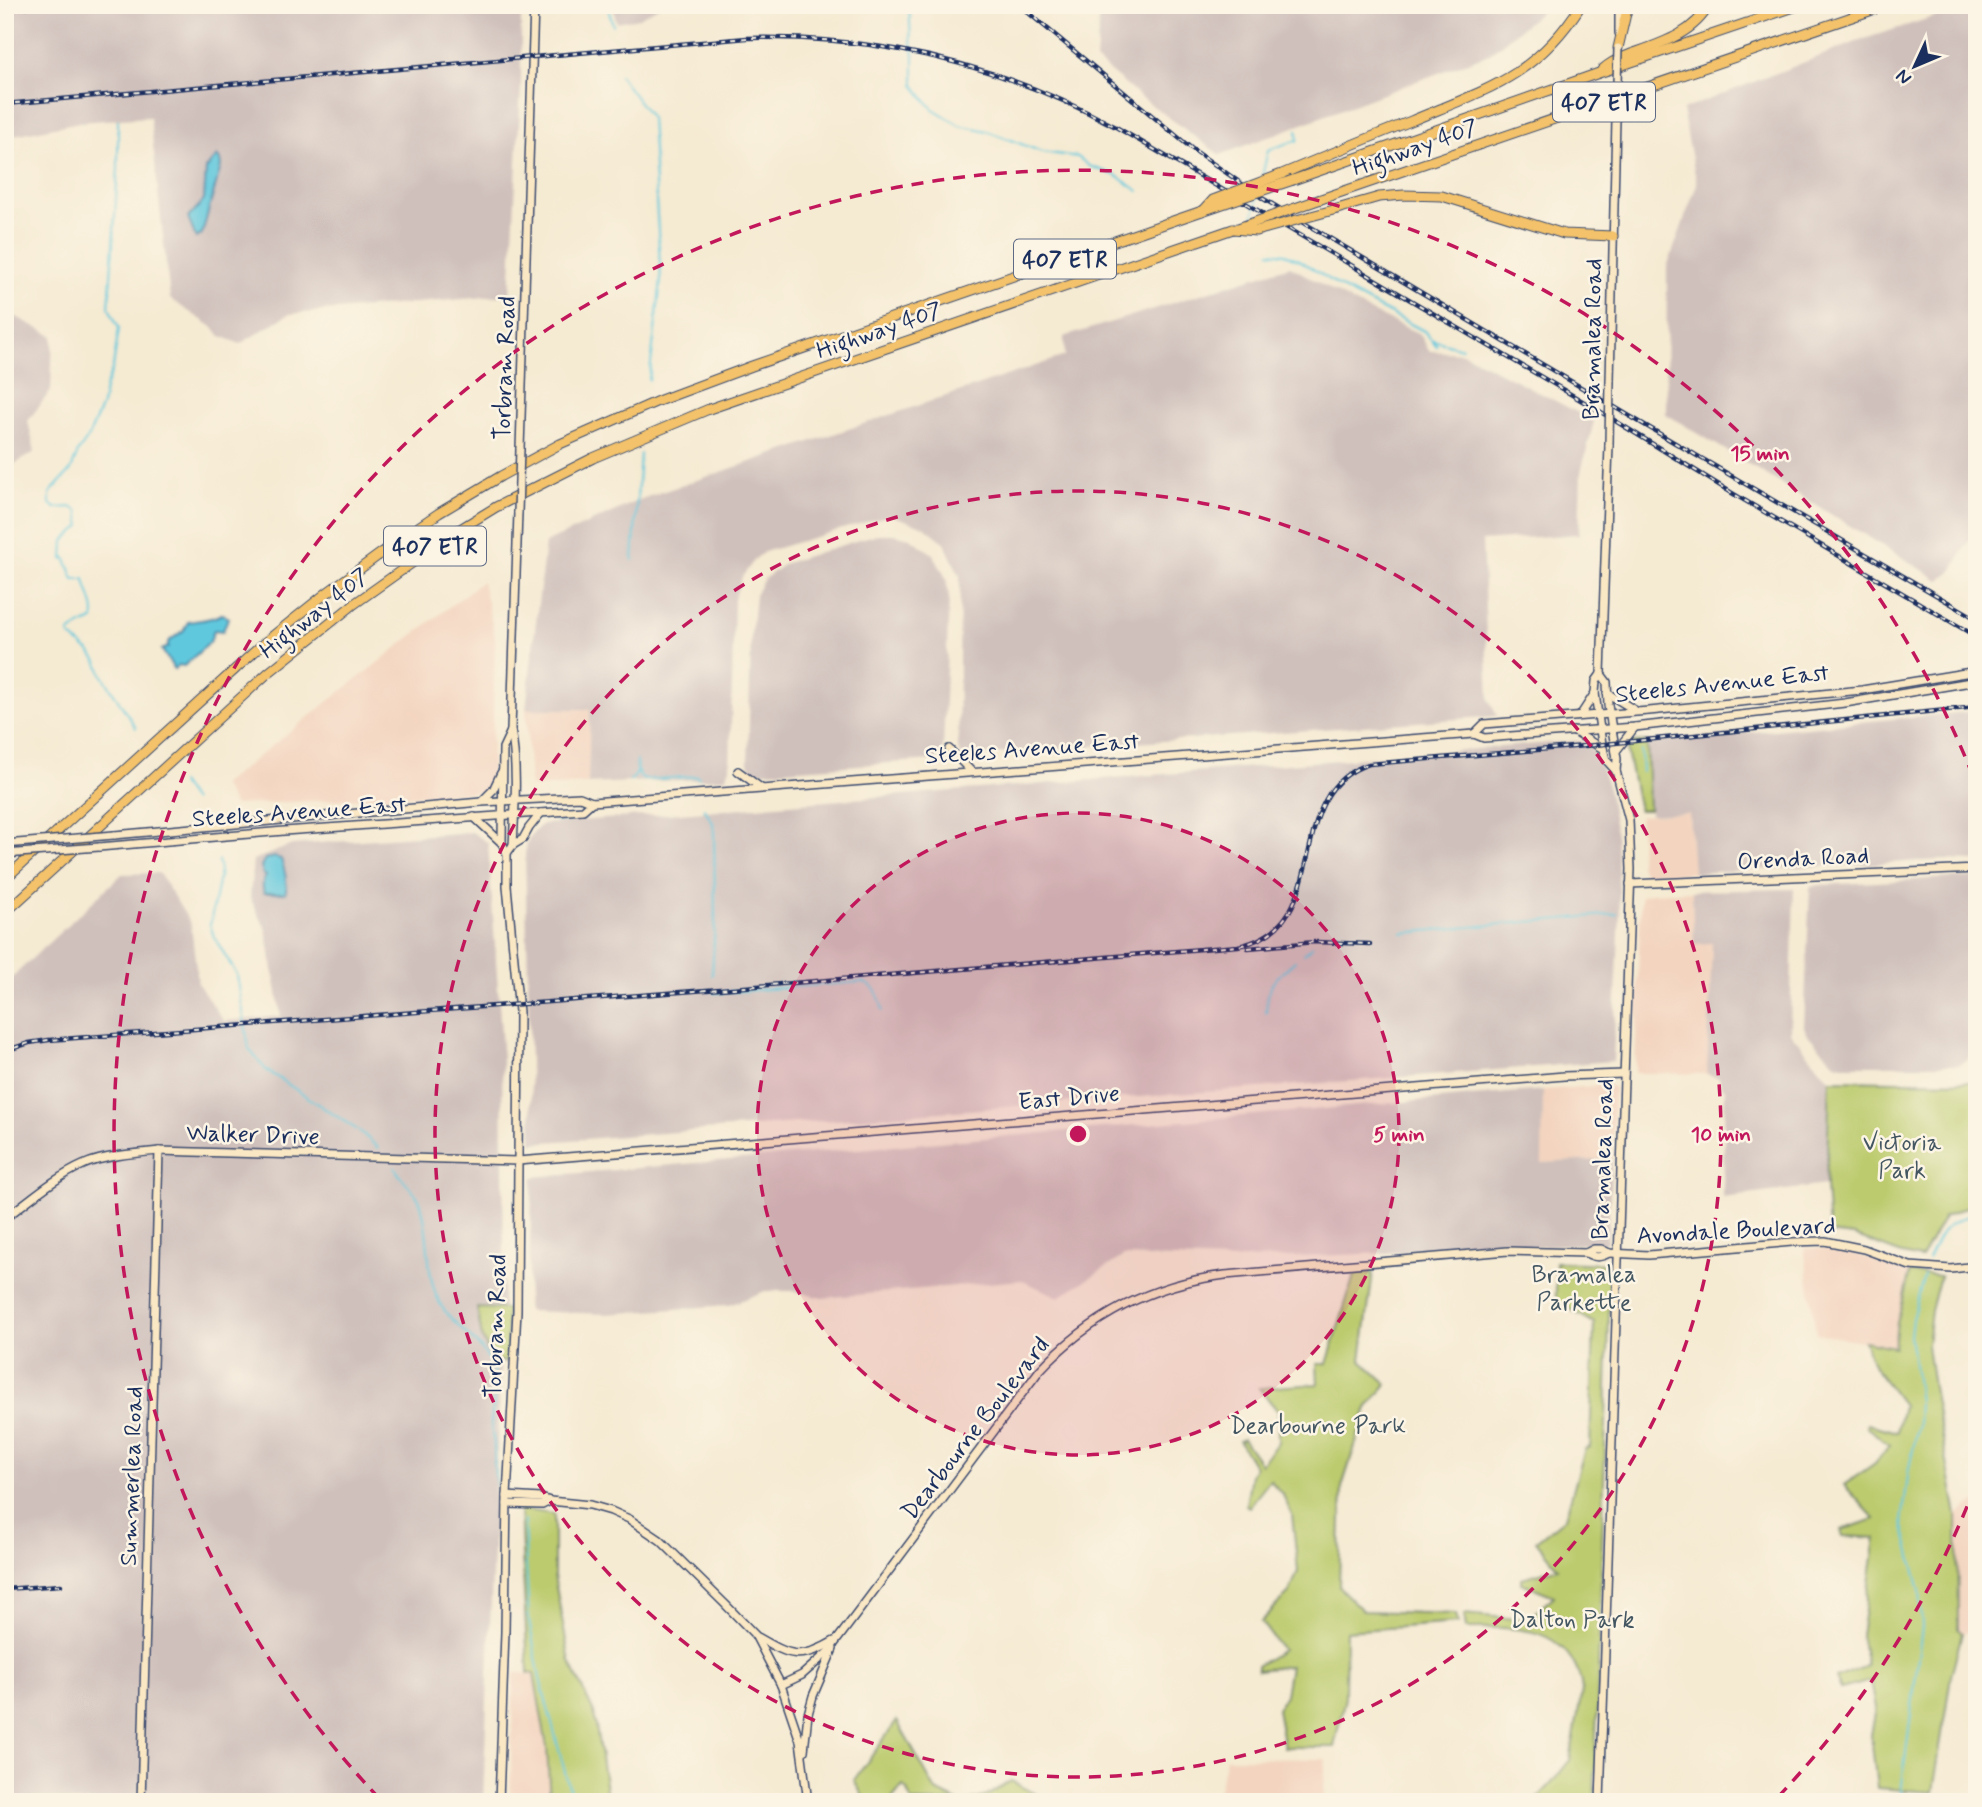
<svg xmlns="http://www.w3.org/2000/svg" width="1982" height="1807" viewBox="0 0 1982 1807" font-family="Mynerve,sans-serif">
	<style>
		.built { fill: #f3d4bf }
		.industrial { fill: #cfc0bb }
		.green { fill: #bccb6d; stroke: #6c7d66; stroke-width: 2 }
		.water { fill: #60c8dd; stroke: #3e7c9e; stroke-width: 2 }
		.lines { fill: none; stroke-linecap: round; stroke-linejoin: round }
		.stream { stroke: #60c8dd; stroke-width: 2 }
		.secondary-casing { stroke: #3c4b6f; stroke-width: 10 }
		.highway-casing { stroke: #3c4b6f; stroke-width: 11 }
		.secondary { stroke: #fae7c3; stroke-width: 7 }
		.highway { stroke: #f3c26a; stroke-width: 9 }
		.rail-casing { stroke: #1b2f5e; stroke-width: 4.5 }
		.rail { stroke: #fcf5e5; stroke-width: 2; stroke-dasharray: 5; stroke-linecap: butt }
		.secondary-bridge-casing { stroke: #3c4b6f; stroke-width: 10; stroke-linecap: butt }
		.highway-bridge-casing { stroke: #3c4b6f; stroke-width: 11; stroke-linecap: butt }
		.secondary-bridge { stroke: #fae7c3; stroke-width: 7 }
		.highway-bridge { stroke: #f3c26a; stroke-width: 9 }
		.ring { fill: none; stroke: #c2185b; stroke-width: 3.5; stroke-dasharray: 12 9 }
		.labels { text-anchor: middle; stroke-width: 5; stroke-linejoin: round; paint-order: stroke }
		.shield { fill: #fcf5e5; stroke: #5e6a86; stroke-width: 2 }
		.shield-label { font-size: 23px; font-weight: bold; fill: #1b2f5e }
		.street-label { font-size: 24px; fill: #1b2f5e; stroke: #fcf5e5 }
		.park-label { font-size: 24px; fill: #435662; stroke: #fcf5e5 }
		.centre { fill: #c2185b; stroke: #fcf5e5; stroke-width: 3.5 }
		.ring-label { font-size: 21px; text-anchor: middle; font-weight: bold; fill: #c2185b; stroke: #fcf5e5; stroke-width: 5; stroke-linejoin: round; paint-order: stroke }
	</style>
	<rect width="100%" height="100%" fill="#fcf5e5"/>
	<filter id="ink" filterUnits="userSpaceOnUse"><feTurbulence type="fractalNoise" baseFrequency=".0143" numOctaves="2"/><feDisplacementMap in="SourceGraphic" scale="14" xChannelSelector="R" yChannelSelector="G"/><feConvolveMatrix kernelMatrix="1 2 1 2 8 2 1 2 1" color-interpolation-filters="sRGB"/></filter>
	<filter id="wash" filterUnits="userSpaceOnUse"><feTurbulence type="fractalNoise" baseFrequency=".00686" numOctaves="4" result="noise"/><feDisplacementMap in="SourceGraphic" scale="28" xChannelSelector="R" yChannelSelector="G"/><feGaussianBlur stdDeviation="1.57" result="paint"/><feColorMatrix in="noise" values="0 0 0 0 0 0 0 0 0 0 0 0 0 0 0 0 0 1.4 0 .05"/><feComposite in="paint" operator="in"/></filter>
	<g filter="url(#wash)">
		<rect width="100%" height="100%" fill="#f5ead2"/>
		<g class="built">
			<polygon points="482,581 495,637 491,782 484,792 234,805 222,785"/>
			<polygon points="526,709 590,709 588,784 530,787"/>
			<polygon points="1689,813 1693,873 1651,875 1643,872 1640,865 1641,837 1639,818 1641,816"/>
			<polygon points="1692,891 1694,943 1712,943 1708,1072 1707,1074 1635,1073 1641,896 1650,893"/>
			<polygon points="1607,1085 1614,1087 1612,1159 1541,1163 1543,1090"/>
			<polygon points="1804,1247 1847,1251 1910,1272 1897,1323 1894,1347 1816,1333"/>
			<polygon points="1977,1501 1977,1631 1962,1633 1958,1630 1957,1515"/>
			<polygon points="514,1673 534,1674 547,1747 550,1802 510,1802"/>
			<polygon points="1226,1758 1326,1759 1323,1802 1216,1802"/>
		</g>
		<g class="industrial">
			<polygon points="5,5 521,5 521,87 510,295 289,314 240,344 221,336 211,326 170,299 150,117 79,122 5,137"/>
			<polygon points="613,5 662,5 639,18 616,22"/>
			<polygon points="1100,5 1546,5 1543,10 1489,54 1220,155 1134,92 1096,60"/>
			<polygon points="1971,5 1977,5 1977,528 1951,573 1939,580 1666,414 1667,267 1697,184 1682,110 1864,39"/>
			<polygon points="1290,266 1363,308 1420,334 1429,351 1463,353 1594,421 1581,472 1579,534 1482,541 1489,700 1497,716 962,756 958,749 960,576 944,542 925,527 890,515 764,552 755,559 742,577 734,599 730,768 725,778 588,784 590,709 526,709 545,543 644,498 1065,356 1064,337"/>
			<polygon points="5,311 53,336 51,390 28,421 35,452 5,470"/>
			<polygon points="877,534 894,534 910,538 933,554 946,578 949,597 943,749 940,757 935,760 754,772 748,763 751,636 755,595 764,579 786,563"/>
			<polygon points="1977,711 1977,861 1943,860 1693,873 1689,813 1650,815 1647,742"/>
			<polygon points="1576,741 1583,742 1595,752 1609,792 1616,836 1620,912 1613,1061 532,1143 525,854 527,843 532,834 542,824"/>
			<polygon points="472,832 488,843 502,1048 504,1273 483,1802 5,1802 5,984 122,874 159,873 191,924 198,984 224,1021 281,1016 266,929 250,898 253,860 292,845"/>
			<polygon points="1971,877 1977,877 1977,1051 1960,1065 1842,1065 1834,1062 1808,1035 1804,1027 1810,887 1819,885"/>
			<polygon points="1794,889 1790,1032 1830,1080 1826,1185 1723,1198 1725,1089 1722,1088 1719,1078 1707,1074 1712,943 1694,944 1692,891"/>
			<polygon points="1543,1090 1542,1163 1612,1159 1607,1243 1226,1260 1124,1256 1059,1297 1021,1280 822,1298 794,1291 765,1291 730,1305 606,1314 527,1311 533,1177"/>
		</g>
		<g class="green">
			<polygon points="1647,742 1649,810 1639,810 1627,752 1630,743"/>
			<polygon points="1977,1076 1977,1202 1944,1217 1921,1258 1902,1254 1854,1236 1829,1233 1826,1185 1830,1080 1970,1082"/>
			<path d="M1556 1262 1609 1264V1323L1594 1802H1534L1550 1785 1570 1760 1582 1690C1581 1679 1579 1673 1574 1664 1553 1623 1505 1628 1466 1628L1464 1614 1527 1620 1554 1596 1522 1583V1578L1558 1568 1536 1541 1565 1518 1585 1449 1590 1447 1594 1323 1556 1301Z"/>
			<polygon points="1355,1272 1373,1273 1361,1360 1387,1384 1367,1408 1342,1487 1339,1587 1363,1611 1456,1614 1458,1623 1346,1631 1345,1698 1334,1747 1284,1747 1277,1709 1285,1695 1290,1666 1257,1670 1257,1666 1282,1650 1261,1622 1290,1591 1298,1571 1292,1515 1283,1495 1270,1480 1249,1507 1246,1505 1251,1475 1255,1467 1239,1441 1243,1439 1261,1464 1278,1442 1278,1411 1259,1388 1318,1384 1317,1364 1327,1364"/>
			<polygon points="1910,1272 1940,1276 1931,1311 1927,1345 1933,1387 1957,1515 1958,1629 1962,1633 1951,1676 1933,1792 1877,1788 1871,1735 1876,1709 1871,1681 1841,1689 1836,1678 1867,1666 1861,1635 1876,1538 1843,1536 1841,1530 1875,1519 1844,1485 1875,1463 1890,1445 1866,1427 1867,1424 1897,1432 1903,1405 1874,1367 1864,1341 1894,1347 1897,1323"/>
			<polygon points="477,1308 507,1309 507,1362 493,1360 482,1338"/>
			<polygon points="520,1509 554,1514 554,1576 570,1662 594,1713 608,1802 550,1802 547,1747 534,1674 528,1673"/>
			<polygon points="897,1721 936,1791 959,1802 912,1802 908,1791 903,1786 889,1802 866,1802 854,1780"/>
			<polygon points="1011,1781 1051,1802 966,1802 987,1796"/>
		</g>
		<g class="water">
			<polygon points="217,156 220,160 221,166 202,234 196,238 188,218 204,200 206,169"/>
			<path d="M222 614 228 618 223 631 214 630 210 642 184 666 179 665 174 669 162 650 168 647V642L184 630 188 622C200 620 211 620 222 614Z"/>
			<path d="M275 857 281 859C284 867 289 886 285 893H264C262 887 262 881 266 876L263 874 261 866 265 859Z"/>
		</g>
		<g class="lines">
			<g class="stream">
				<polyline points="607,5 613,25"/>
				<polyline points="909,5 911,40 914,54 914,85 932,108 959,125 987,131 1042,152 1078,157 1089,166 1115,175 1139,191"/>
				<polyline points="619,75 651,118 661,280 649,380"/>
				<path d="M118 120V168L109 308 119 328 113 367 105 388 102 405 88 438 78 452 71 470 50 493V504L55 508 71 507 78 511 81 526 64 541 63 559 65 557 74 579H85C87 592 97 608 93 620L81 625 69 633 70 636 91 653 98 663 103 676 136 728"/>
				<polyline points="1262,177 1268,150 1298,140 1297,130"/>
				<polyline points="1253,218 1258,196"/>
				<polyline points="1270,252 1285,254 1301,261 1345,290 1424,331 1437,346"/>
				<polyline points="1433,340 1462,348"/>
				<polyline points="633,560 640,454"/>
				<polyline points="1641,751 1642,772"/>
				<polyline points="637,771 641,778 645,780 697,776 699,778"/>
				<polyline points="630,781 636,775 637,761"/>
				<polyline points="180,783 193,801"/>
				<polyline points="704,808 713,823 714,832 715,921 712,975"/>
				<polyline points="556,821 569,820"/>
				<polyline points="218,860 220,871 210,925 214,937 237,975 249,1049 266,1070 362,1133 378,1148"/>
				<polyline points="1402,933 1617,914"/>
				<polyline points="1303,954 1313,946"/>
				<path d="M714 993 863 982C877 987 879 996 883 1011"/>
				<path d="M1266 1013C1268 981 1273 981 1295 961"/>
				<path d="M395 1168C401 1180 417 1192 420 1202 432 1236 423 1276 442 1307 457 1330 487 1344 494 1374 498 1390 492 1406 491 1422 491 1429 493 1436 494 1443 495 1458 493 1471 497 1486"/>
				<path d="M1928 1259C1944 1226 1943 1226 1977 1212"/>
				<polyline points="524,1521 529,1621 540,1679 573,1802"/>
				<polyline points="1901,1792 1922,1627 1920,1591 1902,1522 1909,1468 1918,1426 1919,1401 1910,1335 1912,1319 1924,1276"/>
			</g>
		</g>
	</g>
	<g filter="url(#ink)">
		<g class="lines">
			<defs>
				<g id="secondary">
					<polyline points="1619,33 1619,5"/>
					<polyline points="1610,381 1616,119"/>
					<polyline points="520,449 534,5"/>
					<polyline points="1601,674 1596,681 1595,693 1602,744 1606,760 1616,771"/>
					<polyline points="1607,693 1636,711"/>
					<polyline points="1580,716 1595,693"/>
					<polyline points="1573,731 1603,749"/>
					<polyline points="1474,734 1484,724 1649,711 1862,690 1977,671"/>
					<polyline points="949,749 972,772"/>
					<polyline points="1616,751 1635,727"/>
					<polyline points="738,771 761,788"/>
					<polyline points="481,802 493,790 501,773"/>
					<polyline points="474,817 502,843"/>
					<polyline points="114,835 481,802 580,797 592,802 1474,734 1484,738 1635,727 1845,703 1977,681"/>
					<polyline points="513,845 523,839 529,828 541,813"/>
					<polyline points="99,847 284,831 583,810 592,802"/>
					<path d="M507 853 513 845C515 806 518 768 511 730L518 512"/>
					<polyline points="1630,884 1977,869"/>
					<path d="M5 1218C30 1200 54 1178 83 1165 102 1156 137 1153 159 1151L518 1161 1564 1076 1624 1074"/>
					<polyline points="1586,1253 1594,1249 1601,1249 1609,1253 1649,1255 1792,1242 1825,1241 1864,1249 1910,1266 1951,1269 1977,1266"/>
					<polyline points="507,1496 541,1498 550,1501 590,1505 611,1511 629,1519 660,1540 725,1604 755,1635 781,1685 800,1741 808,1802"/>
					<polyline points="507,1504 542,1505 550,1501"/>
					<path d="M756 1636C789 1655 799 1662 834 1641"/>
					<path d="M781 1685 802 1675 828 1652 1039 1371C1089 1317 1152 1284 1225 1275L1508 1251 1586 1253C1595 1258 1600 1258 1609 1253"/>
					<polyline points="804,1751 808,1714 813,1696 833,1649"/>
					<polyline points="141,1802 159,1151"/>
					<polyline points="499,1802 505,1632 507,1496 517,1311 519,1012 507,886 507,853 502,843 503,748 511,731"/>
					<polyline points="1600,1802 1631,869 1629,820 1616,771 1617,759 1608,705 1607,682 1601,674 1609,445"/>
				</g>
				<g id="highway">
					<polyline points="1618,48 1628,5"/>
					<path d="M1602 70C1611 61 1620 59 1631 54 1659 44 1694 34 1709 5"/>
					<path d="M1282 174C1325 156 1368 138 1411 121 1485 90 1536 77 1581 5"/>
					<polyline points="1293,180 1599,73 1800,5"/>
					<polyline points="1321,199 1887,5"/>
					<polyline points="1337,209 1379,197 1404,195 1442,196 1564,234 1613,236"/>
					<polyline points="5,879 264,643 324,595 402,538 439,513 501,476 560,444 658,401 752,366 1202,211"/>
					<polyline points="5,913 268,673 354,604 457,531 496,507 593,458 709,409 1233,229"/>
				</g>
			</defs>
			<use href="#secondary" class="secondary-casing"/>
			<use href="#highway" class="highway-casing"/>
			<use href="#secondary" class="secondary"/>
			<use href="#highway" class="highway"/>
			<defs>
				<g id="rail">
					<polyline points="1019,5 1191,148 1262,198 1670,440 1977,619"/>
					<polyline points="5,9 47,5"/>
					<path d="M5 104 747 38C877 35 1002 65 1116 127L1596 409 1732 493 1977 637"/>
					<polyline points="1248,948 1315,942 1370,944"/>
					<path d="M5 1051 29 1043 49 1040 733 988 1238 946C1339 926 1278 793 1369 764L1585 746 1977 707"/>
					<polyline points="5,1589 61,1585"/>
				</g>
			</defs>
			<use href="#rail" class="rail-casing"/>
			<use href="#rail" class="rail"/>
			<defs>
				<g id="secondary-bridge">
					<polyline points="1616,119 1618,48"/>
					<polyline points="1609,445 1610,381"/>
					<polyline points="518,512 520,449"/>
					<polyline points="5,844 114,835"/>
					<polyline points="5,854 99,847"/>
				</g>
				<g id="highway-bridge">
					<polyline points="1204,210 1213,200 1282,174"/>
					<polyline points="1202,211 1293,180"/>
					<polyline points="1238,228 1321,199"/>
					<polyline points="1233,229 1256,231 1337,209"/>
				</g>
			</defs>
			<use href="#secondary-bridge" class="secondary-bridge-casing"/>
			<use href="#highway-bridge" class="highway-bridge-casing"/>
			<use href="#secondary-bridge" class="secondary-bridge"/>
			<use href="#highway-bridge" class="highway-bridge"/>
		</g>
	</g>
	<circle cx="1078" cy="1134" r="321" fill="#c2185b" fill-opacity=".12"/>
	<g class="ring">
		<circle cx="1078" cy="1134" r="321"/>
		<circle cx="1078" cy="1134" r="643"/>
		<path d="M1975 1487A964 964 0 0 1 1777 1798M379 1798A964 964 0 1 1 1975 781"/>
	</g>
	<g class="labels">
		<g class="shield">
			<rect x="1553" y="82.5" width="102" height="39" rx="5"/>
			<rect x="1014" y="239.5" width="102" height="39" rx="5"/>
			<rect x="384" y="526.5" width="102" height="39" rx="5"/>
		</g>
		<g class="shield-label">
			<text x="1604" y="110">407 ETR</text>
			<text x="1065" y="267">407 ETR</text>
			<text x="435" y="554">407 ETR</text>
		</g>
		<g class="street-label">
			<text transform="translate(1415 147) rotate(-19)" y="8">Highway 407</text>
			<text transform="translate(879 330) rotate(-19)" y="8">Highway 407</text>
			<text transform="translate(1592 339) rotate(-89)" y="8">Bramalea Road</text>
			<text transform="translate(504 368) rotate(-88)" y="8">Torbram Road</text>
			<text transform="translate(314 613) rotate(-38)" y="8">Highway 407</text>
			<text transform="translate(1722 683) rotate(-6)" y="8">Steeles Avenue East</text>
			<text transform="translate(1032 748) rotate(-4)" y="8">Steeles Avenue East</text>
			<text transform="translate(299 811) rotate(-4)" y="8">Steeles Avenue East</text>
			<text transform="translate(1803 858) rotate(-3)" y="8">Orenda Road</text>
			<text transform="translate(1069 1097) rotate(-5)" y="8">East Drive</text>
			<text transform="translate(253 1134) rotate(2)" y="8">Walker Drive</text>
			<text transform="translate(1602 1159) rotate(-88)" y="8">Bramalea Road</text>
			<text transform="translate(1736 1230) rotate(-3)" y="8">Avondale Boulevard</text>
			<text transform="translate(495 1326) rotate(-88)" y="8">Torbram Road</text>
			<text transform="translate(975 1428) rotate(-52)" y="8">Dearbourne Boulevard</text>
			<text transform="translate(131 1476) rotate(-88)" y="8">Summerlea Road</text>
		</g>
		<g class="park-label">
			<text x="1902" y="1150">Victoria<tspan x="1902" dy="28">Park</tspan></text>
			<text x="1584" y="1282">Bramalea<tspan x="1584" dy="28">Parkette</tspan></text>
			<text x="1318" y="1433">Dearbourne Park</text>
			<text x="1572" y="1627">Dalton Park</text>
		</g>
	</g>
	<circle cx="1078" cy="1134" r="10" class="centre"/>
	<g class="ring-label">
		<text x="1760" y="460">15 min</text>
		<text x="1399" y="1141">5 min</text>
		<text x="1721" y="1141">10 min</text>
	</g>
	<rect width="1982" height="1807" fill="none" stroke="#fcf5e5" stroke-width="28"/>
	<g transform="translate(1915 66) rotate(226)" stroke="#fcf5e5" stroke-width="5" paint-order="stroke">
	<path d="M0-5L12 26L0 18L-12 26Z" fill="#1b2f5e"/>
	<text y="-10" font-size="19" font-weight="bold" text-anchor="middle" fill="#1b2f5e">N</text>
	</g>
</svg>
